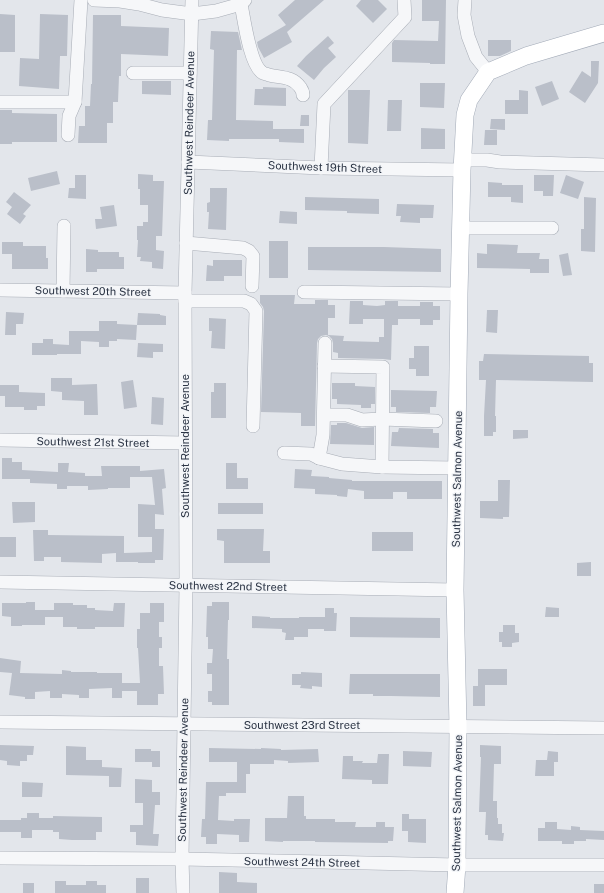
<svg xmlns="http://www.w3.org/2000/svg" width="604" height="893" viewBox="0 0 604 893" font-family="'Public Sans',sans-serif">
	<style>
		.building { fill: #babfc9 }
		.lines { fill: none; stroke-linecap: round; stroke-linejoin: round }
		.minor-casing { stroke: #a8adb6; stroke-width: 14 }
		.major-casing { stroke: #a2aab7; stroke-width: 18 }
		.minor { stroke: #f6f7f9; stroke-width: 13 }
		.major { stroke: #fff; stroke-width: 17 }
		.labels { text-anchor: middle; stroke-width: 3; stroke-linejoin: round; paint-order: stroke }
		.street-label { font-size: 11px; fill: #2b3444; stroke: #f3f5f8 }
	</style>
	<rect width="100%" height="100%" fill="#e3e6eb"/>
	<g class="building">
		<polygon points="295,0 324,0 287,32 292,42 264,58 258,47 257,42 286,25 278,15"/>
		<polygon points="361,0 378,0 387,9 373,23 356,6"/>
		<polygon points="422,0 446,0 445,64 430,64 430,63 392,62 392,43 394,40 438,41 439,21 422,21"/>
		<polygon points="0,14 15,15 15,52 0,52"/>
		<polygon points="40,14 68,15 67,56 60,56 59,89 19,86 20,58 39,59"/>
		<polygon points="93,15 121,15 121,26 169,28 168,56 121,54 121,76 119,76 118,102 113,102 113,123 107,123 107,143 78,143 79,126 85,126 85,106 90,106 91,84 92,84"/>
		<polygon points="211,31 238,32 242,50 237,50 236,120 273,121 273,129 304,129 304,143 279,142 279,139 229,139 229,141 207,140 208,120 212,120 214,50 210,49"/>
		<polygon points="328,36 334,43 328,48 336,57 324,68 314,80 297,66 306,56"/>
		<polygon points="488,40 511,40 511,51 500,56 488,56"/>
		<polygon points="591,61 599,61 598,83 585,103 569,92 582,71 591,77"/>
		<polygon points="142,81 171,81 171,95 142,94"/>
		<polygon points="552,81 559,99 542,106 535,87"/>
		<polygon points="420,83 445,83 444,108 420,107"/>
		<polygon points="263,87 286,88 286,106 254,105 255,89 263,89"/>
		<polygon points="348,90 370,90 368,144 348,143"/>
		<polygon points="519,90 528,91 528,114 505,114 505,100 519,100"/>
		<polygon points="388,100 402,100 401,131 387,131"/>
		<polygon points="0,110 12,110 12,113 57,114 57,142 12,142 12,144 0,144"/>
		<polygon points="301,115 309,115 309,126 300,126"/>
		<polygon points="491,119 505,119 505,130 490,129"/>
		<polygon points="421,128 445,129 445,149 421,149"/>
		<polygon points="485,130 497,130 497,145 484,145"/>
		<polygon points="57,171 60,184 31,191 28,178"/>
		<polygon points="138,174 153,175 153,181 164,181 162,236 156,236 156,250 164,251 163,269 152,268 152,262 140,261 141,257 137,257 138,240 137,240 137,226 143,226 143,222 148,222 148,205 140,205 140,189 138,189"/>
		<polygon points="75,175 86,175 86,199 68,198 69,188 75,188"/>
		<polygon points="534,175 554,175 553,196 543,196 543,191 534,191"/>
		<polygon points="566,175 584,182 578,199 560,193"/>
		<polygon points="488,182 502,183 502,185 523,185 523,203 511,202 511,197 488,197"/>
		<polygon points="210,188 227,188 226,230 208,229 209,212 207,212 207,203 210,202"/>
		<polygon points="14,192 31,205 23,214 26,216 20,224 7,214 12,207 6,202"/>
		<polygon points="305,197 379,199 379,214 347,213 347,211 305,210"/>
		<polygon points="584,197 596,198 595,252 581,251 581,229 584,229"/>
		<polygon points="397,204 434,205 433,218 420,218 420,223 400,222 401,216 396,216"/>
		<polygon points="114,205 117,226 96,229 95,219 102,219 100,207"/>
		<polygon points="280,211 297,212 297,224 279,223"/>
		<rect x="269" y="241" width="19" height="37"/>
		<polygon points="2,242 23,242 23,246 46,246 46,258 48,258 48,269 12,269 12,254 2,254"/>
		<polygon points="487,244 518,245 517,253 540,253 539,259 549,259 549,273 530,273 530,269 477,268 477,253 487,254"/>
		<polygon points="308,247 384,247 441,249 441,272 308,270"/>
		<polygon points="86,249 98,250 98,252 119,252 119,257 124,257 124,269 97,269 97,272 86,272"/>
		<polygon points="568,253 572,275 563,276 559,255"/>
		<polygon points="213,260 242,260 242,276 224,276 224,281 206,281 207,265 213,266"/>
		<polygon points="260,295 295,295 294,304 315,304 315,300 328,300 328,305 335,305 335,318 328,318 328,335 344,336 343,341 379,342 379,337 384,337 384,319 363,319 363,324 349,324 350,301 363,301 363,305 377,306 385,305 385,301 398,301 398,306 420,306 420,302 433,302 433,306 440,306 440,320 433,320 433,325 420,325 420,319 398,319 398,325 392,325 391,360 383,359 338,358 338,353 333,352 333,343 332,339 329,336 326,335 321,336 318,339 317,343 315,426 301,426 301,413 261,412 264,311 263,307 260,303"/>
		<polygon points="487,310 498,310 497,333 486,332"/>
		<polygon points="6,312 24,313 23,324 16,324 16,335 5,335"/>
		<polygon points="138,313 160,314 160,315 166,316 166,325 137,325"/>
		<polygon points="209,318 226,319 225,349 211,348 212,331 209,331"/>
		<polygon points="99,321 117,321 117,324 137,325 136,340 117,339 117,341 109,341 109,347 99,347 99,342 81,341 81,354 57,354 57,355 32,355 32,343 43,343 43,339 53,339 53,344 69,345 69,331 99,331"/>
		<polygon points="138,343 163,344 163,352 153,352 153,358 137,357"/>
		<polygon points="414,346 429,346 429,376 416,376 416,369 409,369 409,358 414,358"/>
		<polygon points="484,354 589,356 589,363 593,363 593,382 496,380 495,416 496,416 496,432 493,432 493,436 484,436 484,416 486,380 479,380 479,361 483,361"/>
		<polygon points="51,378 72,378 72,385 97,384 98,415 84,415 84,401 62,400 62,392 51,391"/>
		<polygon points="133,380 137,407 124,409 121,382"/>
		<polygon points="214,383 226,383 226,418 211,418 211,392 214,392"/>
		<polygon points="332,383 355,383 355,386 375,387 375,404 371,404 371,408 361,408 361,405 337,404 337,399 332,399"/>
		<polygon points="0,385 19,385 19,392 45,393 45,406 37,406 37,410 24,410 24,407 5,407 5,396 0,396"/>
		<polygon points="391,390 437,391 436,407 430,407 430,413 396,412 396,407 391,407"/>
		<polygon points="152,397 164,398 163,425 151,424"/>
		<polygon points="337,423 346,423 362,428 374,427 374,445 330,444 331,425 337,425"/>
		<polygon points="399,428 433,429 433,433 439,433 439,448 391,446 392,432 398,432"/>
		<polygon points="513,430 528,430 528,438 513,439"/>
		<polygon points="2,458 12,458 12,462 22,462 22,470 58,472 58,463 69,463 68,472 85,473 85,476 102,476 101,466 140,466 140,471 164,469 166,488 162,489 164,515 155,514 155,529 164,529 163,560 155,560 155,563 138,563 138,562 116,562 116,553 102,554 102,563 61,562 61,557 44,557 44,561 34,561 33,530 48,530 48,535 124,536 124,553 152,552 152,537 138,537 138,504 155,505 152,477 130,477 130,488 108,488 108,489 88,490 88,486 67,486 67,489 57,489 57,484 30,483 30,479 2,479"/>
		<polygon points="226,463 237,463 237,478 248,478 248,489 226,489"/>
		<polygon points="295,469 312,470 311,476 329,477 329,478 352,480 352,481 442,481 442,499 407,499 407,492 393,492 393,499 364,499 364,491 348,489 347,497 337,496 337,495 315,494 315,489 294,488"/>
		<polygon points="498,480 510,480 509,517 503,517 503,519 480,518 480,501 498,501"/>
		<polygon points="12,502 35,502 35,522 13,523"/>
		<rect x="218" y="503" width="45" height="11"/>
		<polygon points="217,529 264,529 263,551 270,551 270,563 224,563 224,541 217,540"/>
		<rect x="372" y="532" width="41" height="19"/>
		<rect x="0" y="537" width="16" height="20"/>
		<polygon points="591,562 591,576 577,576 577,563"/>
		<polygon points="26,602 35,602 35,610 54,610 54,603 73,603 73,605 87,605 87,608 95,608 95,610 113,611 114,603 125,603 124,627 95,627 95,629 77,629 77,627 63,627 63,617 45,617 45,625 22,625 22,626 11,626 11,617 2,616 2,603 26,603"/>
		<polygon points="212,602 229,602 229,620 228,620 227,659 229,659 229,705 212,705 212,702 208,702 208,691 212,691 212,674 207,674 207,663 212,663 213,649 208,649 208,637 206,637 207,606 212,606"/>
		<polygon points="150,603 164,603 164,622 159,622 159,637 162,637 162,648 159,648 159,666 163,666 164,694 158,694 158,705 137,705 137,691 122,691 122,698 112,698 112,688 89,689 89,698 79,698 79,695 62,694 62,698 50,698 50,691 35,692 35,699 25,699 25,697 9,695 12,673 0,672 0,658 21,661 20,673 62,674 62,670 71,671 71,672 97,672 97,673 122,673 122,683 140,683 138,648 137,648 137,629 140,629 140,613 150,613"/>
		<polygon points="546,607 559,608 559,617 545,617"/>
		<polygon points="325,608 334,608 334,613 337,613 336,631 324,631 324,629 308,629 308,637 294,637 294,640 285,640 286,633 282,632 282,629 252,628 252,616 270,617 270,618 299,618 299,617 325,617"/>
		<polygon points="350,617 440,618 440,638 350,637"/>
		<polygon points="503,625 515,625 515,633 519,633 519,642 512,643 512,647 502,647 502,642 499,642 499,632 503,632"/>
		<polygon points="478,669 507,669 507,685 485,685 485,706 473,706 473,686 478,686"/>
		<polygon points="301,672 322,673 322,687 312,686 312,689 300,688 301,685 292,685 292,674 301,674"/>
		<polygon points="350,674 440,674 440,697 391,696 373,696 373,694 349,694"/>
		<polygon points="0,745 34,746 33,755 27,755 27,761 20,761 20,766 7,765 7,761 0,760"/>
		<polygon points="480,745 501,746 501,764 494,764 493,801 497,801 497,818 498,818 498,824 502,824 502,833 504,833 503,841 488,840 488,835 485,835 486,812 479,812 481,757 480,757"/>
		<polygon points="66,746 86,747 86,760 102,760 102,767 122,768 121,787 109,787 109,776 66,775"/>
		<polygon points="209,748 261,749 261,748 281,749 281,750 318,749 319,762 288,763 288,761 274,760 274,764 250,764 250,774 246,774 246,793 226,793 226,796 219,796 218,820 234,821 234,819 250,819 249,842 239,842 239,835 217,834 217,844 206,844 206,837 201,837 202,819 205,819 206,782 237,782 237,762 209,762"/>
		<polygon points="135,749 151,749 151,751 160,751 160,767 152,767 152,762 135,762"/>
		<polygon points="403,751 432,752 431,767 403,766"/>
		<polygon points="548,751 558,752 558,762 554,762 554,776 535,776 536,760 547,760"/>
		<polygon points="378,754 389,754 388,784 372,784 372,780 342,779 343,756 353,756 353,761 363,761 362,763 377,763"/>
		<polygon points="135,779 152,780 152,792 160,792 160,805 155,805 153,834 159,834 158,846 136,845 136,832 130,832 130,825 143,825 143,803 135,803"/>
		<polygon points="22,782 43,783 42,797 22,797"/>
		<polygon points="288,796 304,796 304,816 306,816 306,819 335,819 335,822 356,822 355,827 376,827 376,822 385,822 385,827 394,827 393,841 388,841 388,843 315,842 315,841 283,841 283,842 265,841 265,818 287,818"/>
		<polygon points="27,813 39,813 39,818 53,818 53,816 102,817 102,832 96,832 96,840 72,840 59,839 59,832 53,832 53,830 32,830 32,838 21,838 21,832 0,832 0,820 21,820 21,818 27,818"/>
		<polygon points="402,814 409,814 409,819 426,819 426,843 408,842 408,831 402,831"/>
		<polygon points="545,822 557,822 557,829 571,830 571,826 580,827 580,830 604,831 604,840 586,839 586,841 574,841 574,844 562,844 562,841 538,841 538,828 545,828"/>
		<polygon points="219,872 237,873 237,882 257,883 257,893 219,893"/>
		<rect x="136" y="878" width="13" height="15"/>
		<polygon points="55,881 66,881 66,885 86,885 86,881 97,881 97,885 106,885 106,893 55,893"/>
		<rect x="23" y="883" width="11" height="10"/>
		<rect x="594" y="884" width="10" height="9"/>
	</g>
	<g class="lines">
		<defs>
			<g id="minor">
				<polyline points="94,0 120,1 139,4 162,10 192,14 216,11 241,4 245,0"/>
				<polyline points="465,0 464,15 468,36 476,57 488,72"/>
				<path d="M241 4C244 19 250 66 263 73 265 74 267 74 269 75 281 78 292 76 300 87 302 90 303 91 303 95"/>
				<polyline points="133,73 190,73"/>
				<polyline points="0,102 75,102"/>
				<polyline points="68,135 69,116 75,102 81,0"/>
				<polyline points="463,160 487,160 500,162 604,165"/>
				<polyline points="188,162 321,168 462,170"/>
				<polyline points="321,168 324,104 405,17 404,0"/>
				<polyline points="461,228 552,228"/>
				<polyline points="186,243 243,248 249,251 253,256 252,286"/>
				<polyline points="0,290 185,293"/>
				<polyline points="63,291 64,226"/>
				<polyline points="304,292 459,294"/>
				<polyline points="185,301 244,301 251,304 256,311 253,426"/>
				<polyline points="324,366 383,367 382,467"/>
				<polyline points="324,415 347,415 362,420 382,419 436,421"/>
				<polyline points="0,440 185,443"/>
				<polyline points="284,453 311,454 319,458 342,464 382,467 457,468"/>
				<polyline points="319,458 323,435 325,343"/>
				<polyline points="0,582 455,590"/>
				<polyline points="0,722 604,728"/>
				<polyline points="0,858 182,859 457,865 604,865"/>
				<polyline points="183,893 182,859 186,586 185,293 192,0"/>
			</g>
			<polyline id="major" points="455,893 457,865 458,726 455,590 459,294 462,170 465,115 469,100 488,72 526,56 604,33"/>
		</defs>
		<use href="#minor" class="minor-casing"/>
		<use href="#major" class="major-casing"/>
		<use href="#minor" class="minor"/>
		<use href="#major" class="major"/>
	</g>
	<g class="labels">
		<g class="street-label">
			<text transform="translate(189 123) rotate(-89)" y="4">Southwest Reindeer Avenue</text>
			<text transform="translate(325 167) rotate(2)" y="4">Southwest 19th Street</text>
			<text transform="translate(93 291) rotate(1)" y="4">Southwest 20th Street</text>
			<text transform="translate(93 442) rotate(1)" y="4">Southwest 21st Street</text>
			<text transform="translate(185 446) rotate(-90)" y="4">Southwest Reindeer Avenue</text>
			<text transform="translate(457 479) rotate(-89)" y="4">Southwest Salmon Avenue</text>
			<text transform="translate(228 586) rotate(1)" y="4">Southwest 22nd Street</text>
			<text x="302" y="729">Southwest 23rd Street</text>
			<text transform="translate(183 770) rotate(-89)" y="4">Southwest Reindeer Avenue</text>
			<text transform="translate(457 803) rotate(-89)" y="4">Southwest Salmon Avenue</text>
			<text transform="translate(302 862) rotate(1)" y="4">Southwest 24th Street</text>
		</g>
	</g>
</svg>
